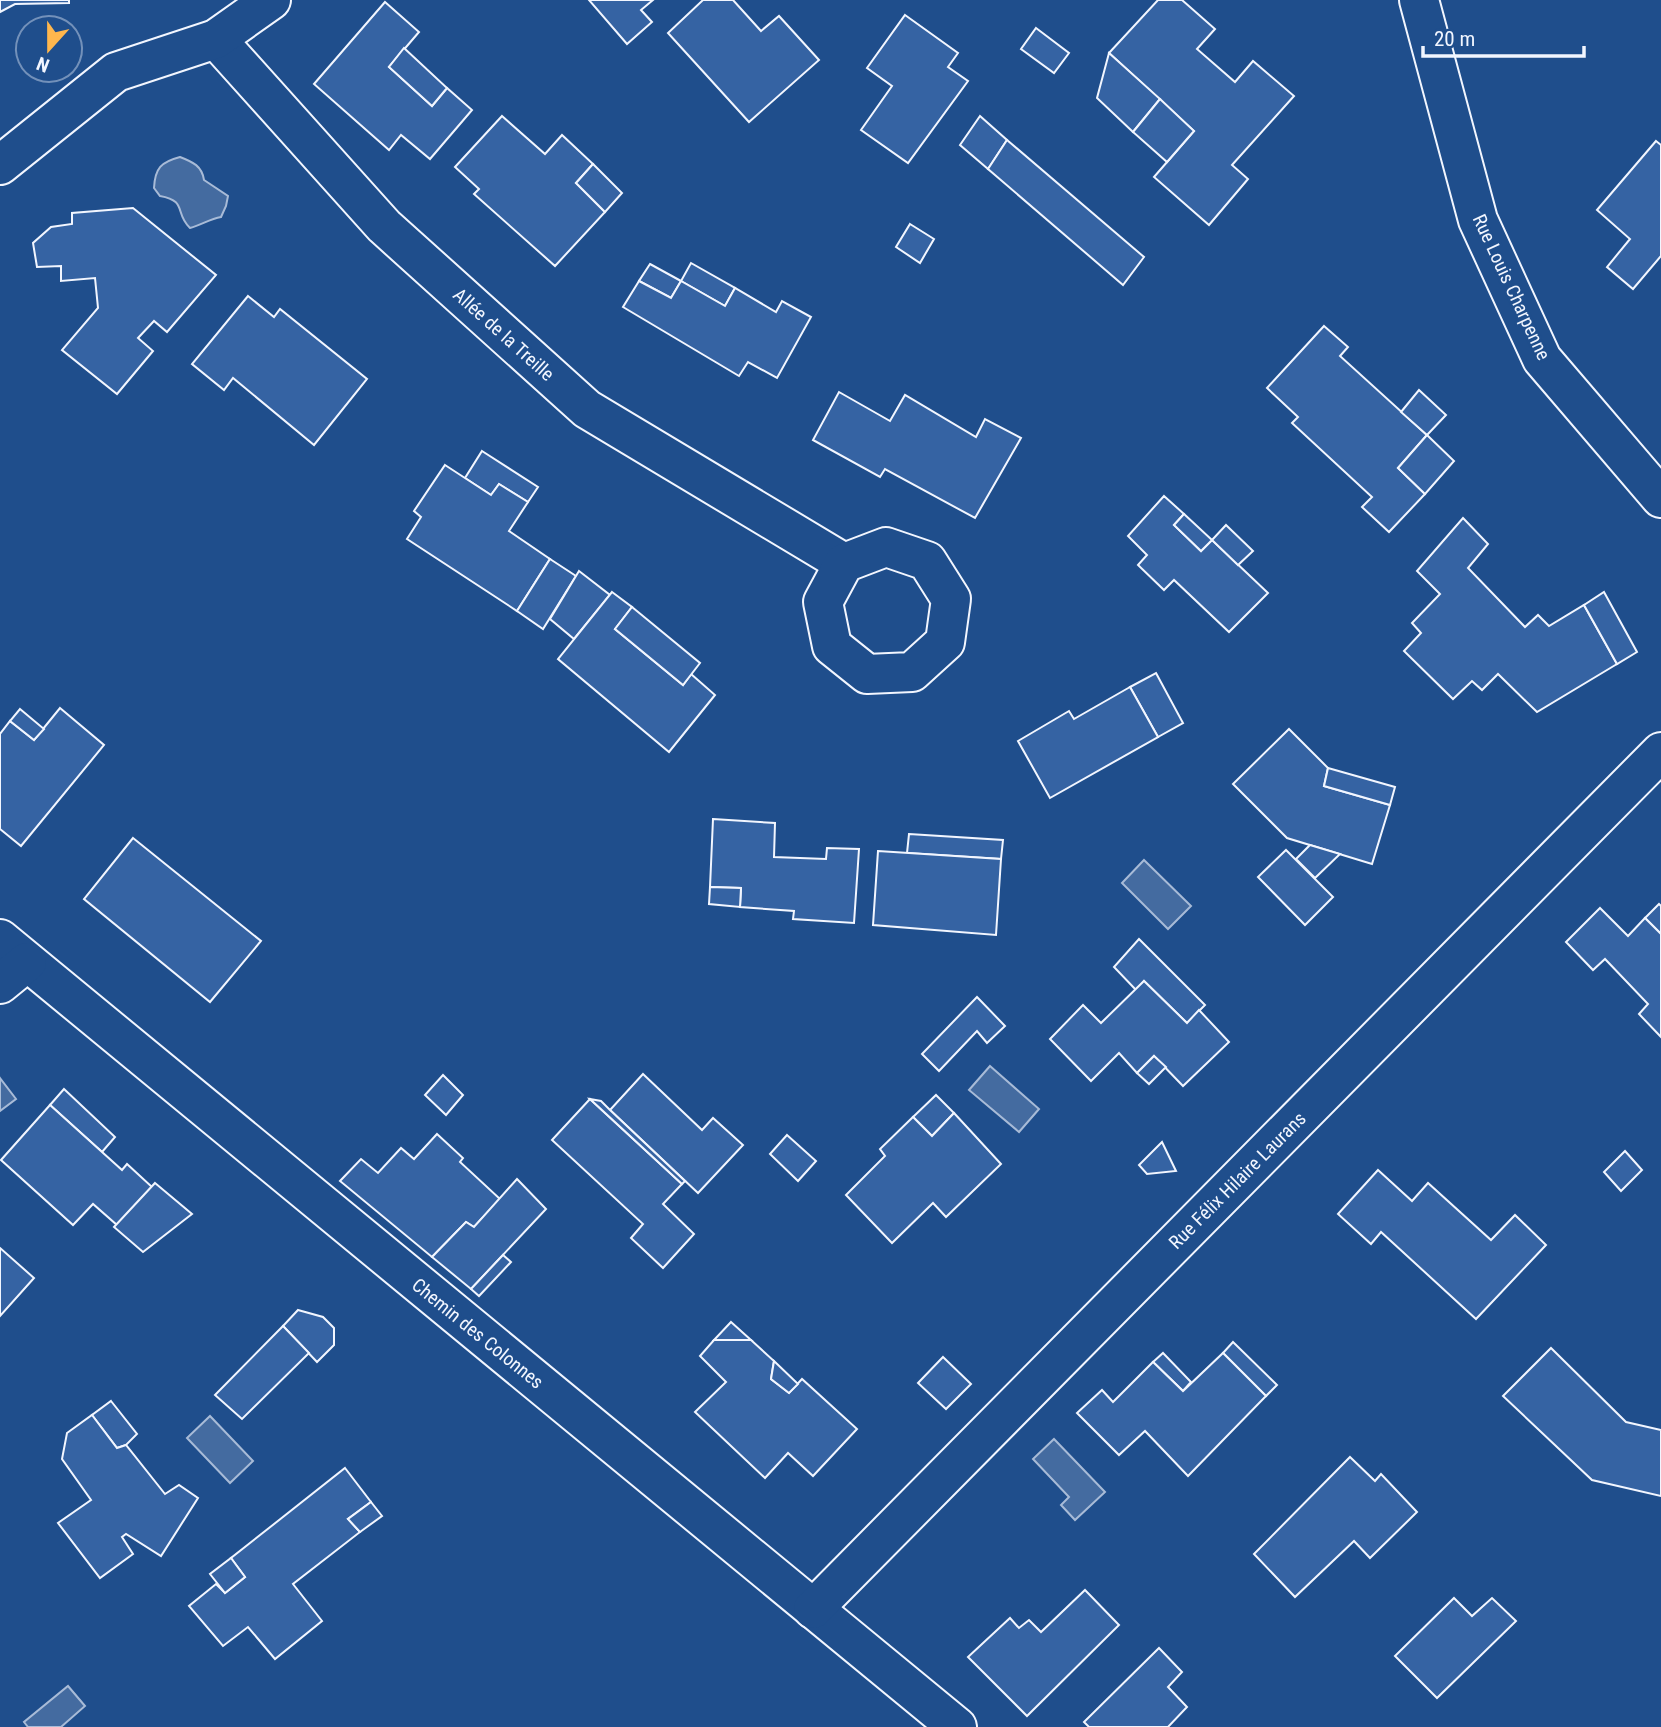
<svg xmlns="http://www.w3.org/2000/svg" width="1661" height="1727" viewBox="0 0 1661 1727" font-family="'Roboto Condensed',sans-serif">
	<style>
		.water { fill: #446ba0; stroke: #a8bbd7; stroke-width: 2 }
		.building { fill: #3563a3; stroke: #f2f6ff; stroke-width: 2 }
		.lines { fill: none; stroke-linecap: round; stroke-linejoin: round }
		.street-casing { stroke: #f2f6ff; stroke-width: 42 }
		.street { stroke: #1f4e8c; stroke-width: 38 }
		.labels { text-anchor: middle; stroke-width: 5; stroke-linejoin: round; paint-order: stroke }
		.street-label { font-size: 19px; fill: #f2f6ff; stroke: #1f4e8c }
	</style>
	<rect width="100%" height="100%" fill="#1f4e8c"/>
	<g class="water">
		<path d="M180 157C193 162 202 166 204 180L228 196 226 206 221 217C209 219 202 225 190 228 174 213 188 201 160 196L154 188C155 168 161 162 180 157Z"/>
		<polygon points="1144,860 1191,906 1168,929 1122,883"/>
		<polygon points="990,1066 1039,1109 1019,1132 969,1090"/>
		<polygon points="0,1078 16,1099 0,1111"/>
		<polygon points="210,1416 253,1461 230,1483 187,1438"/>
		<polygon points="1054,1439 1105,1492 1075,1520 1061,1505 1069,1497 1033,1459"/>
		<polygon points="68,1686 85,1706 61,1727 28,1727 24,1722"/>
	</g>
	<g class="building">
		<polygon points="0,0 69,0 69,3 15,4 0,12"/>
		<polygon points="589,0 653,0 641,10 652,22 627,44"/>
		<polygon points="703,0 733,0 761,31 779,16 819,60 749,122 668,33"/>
		<polygon points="1158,0 1182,0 1215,29 1197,49 1235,82 1253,61 1294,96 1232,165 1248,179 1209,225 1154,177 1194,131 1109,53"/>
		<polygon points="385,2 419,32 389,67 432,106 447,88 472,110 430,159 401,135 389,150 314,84"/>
		<polygon points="905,15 958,53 948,67 968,81 908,163 861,130 892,86 867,68"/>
		<polygon points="1036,28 1069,53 1054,73 1021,49"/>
		<polygon points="404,48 447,88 432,106 389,67"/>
		<polygon points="1109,53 1160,99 1133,132 1097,98"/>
		<polygon points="1160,99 1194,131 1167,162 1133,132"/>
		<polygon points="502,116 545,154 562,135 593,164 576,183 605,212 555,266 474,194 479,189 455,167"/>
		<polygon points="980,116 1007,140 988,169 960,145"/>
		<polygon points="1007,140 1144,257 1123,285 988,169"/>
		<polygon points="1656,141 1661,145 1661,256 1633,289 1607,267 1630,239 1597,210"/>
		<polygon points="593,164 622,193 605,212 576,183"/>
		<polygon points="133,208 216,275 167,332 154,321 138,338 153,351 117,394 62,350 98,308 95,278 61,281 61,266 37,267 33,243 51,227 72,224 72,213"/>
		<polygon points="910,224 934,239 920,263 896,247"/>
		<polygon points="691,263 735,288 725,306 681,281"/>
		<polygon points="650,264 681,281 671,298 639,281"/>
		<polygon points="639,281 671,298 681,281 725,306 735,288 776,312 782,301 811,317 777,378 748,362 739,376 623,307"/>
		<polygon points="248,296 274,317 280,309 367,379 314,445 233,378 224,390 192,364"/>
		<polygon points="1324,326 1348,347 1340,356 1427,435 1398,468 1425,494 1389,532 1362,507 1372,497 1292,423 1298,417 1267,388"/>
		<polygon points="1419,390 1446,415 1427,435 1401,412"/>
		<polygon points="839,392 890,421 905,395 976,437 985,419 1021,438 975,518 885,469 880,477 813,440"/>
		<polygon points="1427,435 1454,461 1425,494 1398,468"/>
		<polygon points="482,451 538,487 528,502 499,484 491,495 465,478"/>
		<polygon points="445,465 491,495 499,484 528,502 509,531 550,559 517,611 407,539 421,517 414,511"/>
		<polygon points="1164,496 1184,514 1174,525 1201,551 1212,540 1268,593 1229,632 1174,580 1164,590 1138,565 1147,555 1128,536"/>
		<polygon points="1184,514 1212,540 1201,551 1174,525"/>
		<polygon points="1463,518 1488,544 1468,568 1525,627 1538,615 1549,626 1584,605 1617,664 1537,712 1498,674 1482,690 1472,681 1453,699 1404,651 1421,633 1412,623 1440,594 1417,571"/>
		<polygon points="1226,525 1253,551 1238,565 1212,540"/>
		<polygon points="550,559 576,576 543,629 517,611"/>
		<polygon points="579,571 610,595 574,639 550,619"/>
		<polygon points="612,592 632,607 615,629 683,685 691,674 715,695 669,752 558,659"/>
		<polygon points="1604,592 1637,652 1617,664 1584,605"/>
		<polygon points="632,607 700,663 683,685 615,629"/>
		<polygon points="1156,673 1183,723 1158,737 1130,687"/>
		<polygon points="1130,687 1158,737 1050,798 1018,741 1069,711 1074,719"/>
		<polygon points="60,708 104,745 21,846 0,829 0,734 10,721 34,740"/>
		<polygon points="20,709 44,729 34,740 10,721"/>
		<polygon points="1289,729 1328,768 1324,786 1390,805 1372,864 1287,838 1233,784"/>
		<polygon points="1328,768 1395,787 1390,805 1324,786"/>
		<polygon points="713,819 775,823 774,857 826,859 827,848 859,849 854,923 793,919 794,911 740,907 741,888 710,887"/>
		<polygon points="909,834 1003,840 1001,859 907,853"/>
		<polygon points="133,838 261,941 210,1002 84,899"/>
		<polygon points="1310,845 1340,854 1315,878 1296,859"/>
		<polygon points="1286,850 1333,897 1305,925 1258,877"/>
		<polygon points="878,851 1001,859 996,935 873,925"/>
		<polygon points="710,887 741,888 740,907 709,904"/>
		<polygon points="1659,904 1661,906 1661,934 1645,918"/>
		<polygon points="1600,908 1628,936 1645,918 1661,934 1661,1037 1639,1014 1648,1004 1605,959 1593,970 1566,942"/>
		<polygon points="1139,939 1205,1005 1187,1023 1144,981 1136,990 1114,967"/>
		<polygon points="1144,981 1187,1023 1199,1010 1229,1042 1183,1086 1154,1056 1137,1073 1119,1053 1091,1081 1050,1039 1083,1005 1101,1023"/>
		<polygon points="977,997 1005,1026 987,1043 977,1031 939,1071 922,1054"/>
		<polygon points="1154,1056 1166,1067 1149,1084 1137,1073"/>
		<polygon points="643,1074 702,1130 713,1118 743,1145 698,1193 610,1110"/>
		<polygon points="443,1075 463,1095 446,1115 425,1095"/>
		<polygon points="64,1089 115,1137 102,1152 50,1105"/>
		<polygon points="936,1095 954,1113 932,1136 913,1117"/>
		<polygon points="590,1099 682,1184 663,1204 694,1234 663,1268 631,1238 643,1224 552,1140"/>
		<polygon points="590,1099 601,1101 610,1110 685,1181 682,1184"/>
		<polygon points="50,1105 122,1170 127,1164 152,1187 117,1225 93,1204 73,1225 1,1160"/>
		<polygon points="954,1113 1001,1164 946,1217 933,1203 892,1243 846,1195 885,1156 880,1149 913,1117 932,1136"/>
		<polygon points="437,1134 463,1158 460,1162 500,1199 474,1227 466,1222 432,1257 340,1181 361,1159 378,1173 401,1148 414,1159"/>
		<polygon points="787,1135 816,1161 798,1181 770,1154"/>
		<polygon points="1162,1142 1176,1171 1147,1174 1139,1165"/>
		<polygon points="1625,1151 1642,1170 1621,1191 1604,1172"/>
		<polygon points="1378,1170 1412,1201 1428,1183 1491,1240 1515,1215 1546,1245 1476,1319 1381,1232 1371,1244 1338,1214"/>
		<polygon points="517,1179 546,1209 471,1289 432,1257 466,1222 474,1227"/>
		<polygon points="155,1183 192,1214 143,1252 114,1227"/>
		<polygon points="0,1248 34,1278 0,1316"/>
		<polygon points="503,1255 511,1262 479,1296 471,1289"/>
		<polygon points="298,1310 323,1317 334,1328 334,1345 317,1362 283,1326"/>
		<polygon points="731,1322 751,1340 714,1340"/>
		<polygon points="283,1326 309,1353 242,1419 215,1395"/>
		<polygon points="714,1340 751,1340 774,1361 771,1379 789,1393 802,1379 857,1429 813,1476 788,1453 765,1478 695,1412 726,1382 700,1356"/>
		<polygon points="1233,1342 1277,1385 1266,1396 1223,1353"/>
		<polygon points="1551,1348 1626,1422 1661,1430 1661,1496 1592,1480 1503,1396"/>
		<polygon points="1163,1353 1191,1382 1183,1391 1153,1362"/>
		<polygon points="1223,1353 1266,1396 1188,1476 1145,1431 1119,1455 1077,1413 1102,1390 1113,1402 1153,1362 1183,1391"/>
		<polygon points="943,1357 971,1384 946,1409 918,1383"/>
		<polygon points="774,1361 798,1384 789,1393 771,1379"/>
		<polygon points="111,1401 137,1434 126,1445 117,1448 92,1415"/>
		<polygon points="92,1415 117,1448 126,1445 165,1494 179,1485 198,1498 161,1556 126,1534 122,1537 133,1554 100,1578 58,1523 91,1500 62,1459 67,1433"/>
		<polygon points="1350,1457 1375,1481 1381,1474 1417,1512 1370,1558 1354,1541 1295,1597 1254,1554"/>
		<polygon points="345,1468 371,1502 348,1519 360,1532 293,1584 322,1621 275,1659 248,1627 223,1646 189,1606 216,1584 225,1593 245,1577 231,1558"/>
		<polygon points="371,1502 382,1516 360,1532 348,1519"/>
		<polygon points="231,1558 245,1577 225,1593 210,1574"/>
		<polygon points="1085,1590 1119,1625 1027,1716 968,1657 1010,1618 1019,1628 1029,1620 1041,1632"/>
		<polygon points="1454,1598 1472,1616 1492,1598 1516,1621 1437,1698 1395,1656"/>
		<polygon points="1159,1648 1182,1672 1168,1687 1187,1707 1168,1727 1089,1727 1084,1722"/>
	</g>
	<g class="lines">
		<defs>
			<g id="street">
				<polyline points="1419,0 1478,220 1542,359 1661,498"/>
				<polyline points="216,39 384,226 587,409 844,563"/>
				<polyline points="0,165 116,72 216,39 271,0"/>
				<polygon points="886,547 927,561 951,599 945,642 912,672 867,674 832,646 823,602 844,563"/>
				<polyline points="0,939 957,1727"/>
				<polyline points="0,984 27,962"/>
				<polyline points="813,1609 1661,752"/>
			</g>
		</defs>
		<use href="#street" class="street-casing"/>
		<use href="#street" class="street"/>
	</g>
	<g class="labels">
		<g class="street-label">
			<text transform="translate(1512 287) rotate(65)" y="7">Rue Louis Charpenne</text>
			<text transform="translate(504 334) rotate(42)" y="7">Allée de la Treille</text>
			<text transform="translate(1237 1180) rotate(-45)" y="7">Rue Félix Hilaire Laurans</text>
			<text transform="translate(478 1333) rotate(39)" y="7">Chemin des Colonnes</text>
		</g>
	</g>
	<g transform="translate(49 49) rotate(201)"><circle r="33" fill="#1f4e8c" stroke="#7391ba" stroke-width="2"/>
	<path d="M0-5L12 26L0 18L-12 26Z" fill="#ffb74d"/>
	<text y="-10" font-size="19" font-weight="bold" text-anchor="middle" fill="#f2f6ff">N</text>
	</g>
	<path d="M1423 46v10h161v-10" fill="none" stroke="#f2f6ff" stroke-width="3.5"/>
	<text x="1434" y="46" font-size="21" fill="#f2f6ff" stroke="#1f4e8c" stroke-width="5" paint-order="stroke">20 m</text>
</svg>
